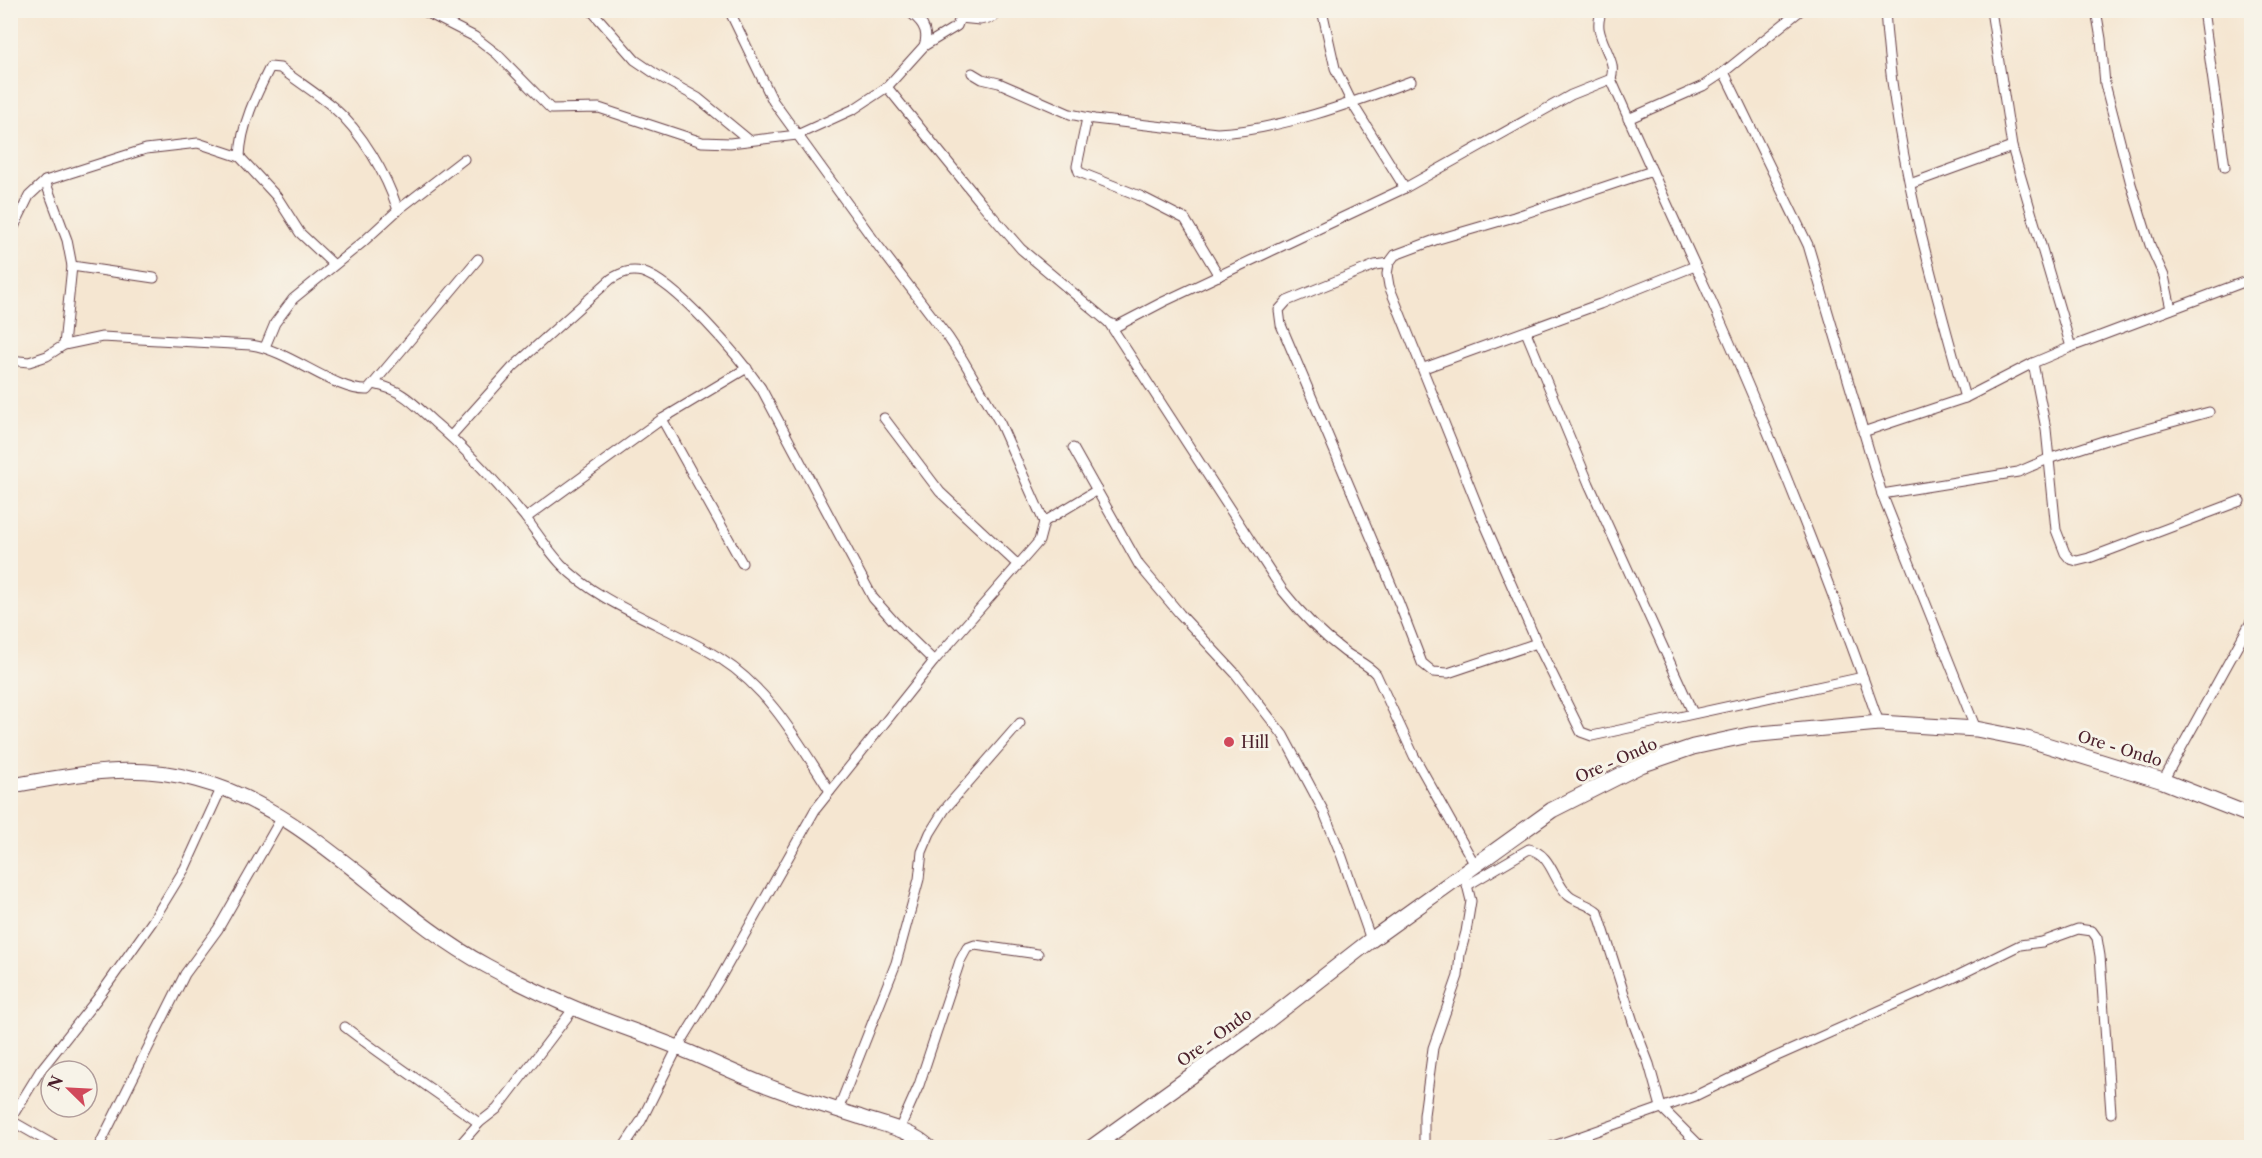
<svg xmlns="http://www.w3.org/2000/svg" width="2262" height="1158" viewBox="0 0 2262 1158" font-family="'Libre Caslon Text',serif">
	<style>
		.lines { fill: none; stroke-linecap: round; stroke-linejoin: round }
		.street-casing { stroke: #643d44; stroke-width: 11 }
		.secondary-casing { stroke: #643d44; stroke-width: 16 }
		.primary-casing { stroke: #643d44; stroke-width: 17 }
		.street { stroke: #fff; stroke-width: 9 }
		.secondary { stroke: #fff; stroke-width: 14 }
		.primary { stroke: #fff; stroke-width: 15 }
		.poi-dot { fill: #d1495b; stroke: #f7f3e8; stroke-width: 2 }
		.labels { text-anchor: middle; stroke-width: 6; stroke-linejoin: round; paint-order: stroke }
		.poi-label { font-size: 16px; fill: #4a1f2b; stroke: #f7f3e8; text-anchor: start }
		.street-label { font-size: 16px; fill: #4a1f2b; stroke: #f7f3e8 }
	</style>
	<rect width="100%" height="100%" fill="#f7f3e8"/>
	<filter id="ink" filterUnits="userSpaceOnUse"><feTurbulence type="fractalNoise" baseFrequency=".0167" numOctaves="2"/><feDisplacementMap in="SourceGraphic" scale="12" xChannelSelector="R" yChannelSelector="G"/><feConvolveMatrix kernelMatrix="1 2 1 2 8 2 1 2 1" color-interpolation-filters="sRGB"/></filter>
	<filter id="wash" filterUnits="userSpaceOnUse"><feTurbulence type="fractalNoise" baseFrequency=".008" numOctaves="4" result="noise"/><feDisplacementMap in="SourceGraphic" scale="24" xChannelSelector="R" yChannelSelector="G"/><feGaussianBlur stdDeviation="1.35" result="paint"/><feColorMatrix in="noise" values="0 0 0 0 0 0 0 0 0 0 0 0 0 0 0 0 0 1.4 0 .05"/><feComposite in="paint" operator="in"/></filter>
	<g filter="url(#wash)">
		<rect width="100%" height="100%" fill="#f5e6d1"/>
	</g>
	<g filter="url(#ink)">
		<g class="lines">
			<defs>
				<g id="street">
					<polyline points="422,10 475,37 497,54 551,109 599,108 702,142 730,143 797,135 854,109 887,87 924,46 957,26 960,18 959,10"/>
					<polyline points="591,10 635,60 657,75 698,98 749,140"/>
					<path d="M907 10C920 20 930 29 924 46"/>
					<polyline points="1322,10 1335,68 1352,103 1405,188"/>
					<path d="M1885 10C1893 143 1929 271 1965 398"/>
					<polyline points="1991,10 2012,147 2071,347"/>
					<polyline points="2096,10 2101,39 2105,84 2131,184 2150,245 2164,276 2171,309"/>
					<polyline points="2203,10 2225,167"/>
					<polyline points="960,18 980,20 993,17"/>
					<polyline points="1724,72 1808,245 1882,494 1976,729"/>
					<path d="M972 73 982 79 999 83 1070 114 1094 119 1217 133C1280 130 1352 103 1411 81"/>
					<path d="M1611 79C1644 154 1678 228 1712 302 1773 440 1830 581 1879 723"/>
					<path d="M887 87 982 204 1021 249 1108 322 1117 326 1163 302 1405 188 1571 95 1611 79C1612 75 1613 70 1612 65 1608 47 1591 29 1603 10"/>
					<polyline points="1087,118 1077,166 1079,172 1140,196 1185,219 1219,276"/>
					<polyline points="1628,119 1703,86 1724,72 1801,10"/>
					<path d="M240 157C241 125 256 95 270 67L280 68C297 81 316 93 333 107 362 132 386 174 398 210"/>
					<polyline points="1652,171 1514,217 1435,240 1395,255 1389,263 1387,274 1389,286 1484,522 1537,643 1581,732 1592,736 1863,677"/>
					<polyline points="45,181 67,240 72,266 64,345"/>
					<polyline points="1910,184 2012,147"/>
					<polyline points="10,235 29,196 45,181 146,149 198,143 240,157 277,197 300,233 333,264"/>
					<polyline points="1389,263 1375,265 1287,301 1279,310 1281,325 1399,603 1422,663 1433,672 1448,673 1537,643"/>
					<polyline points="72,266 154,278"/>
					<path d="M1109 323 1283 591C1301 614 1321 634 1345 652 1356 660 1367 664 1376 674L1414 756 1475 865"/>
					<polyline points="1526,332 1589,484 1693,713"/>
					<polyline points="265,347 275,323 293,299 363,242 398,210 464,159"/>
					<path d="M10 360 29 362 47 356 64 345 102 337 251 345C289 350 336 392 368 390L478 259"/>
					<polyline points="2033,363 2046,429 2056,530 2065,553 2070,559 2077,561 2089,558 2240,501"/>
					<polyline points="1424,368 1600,304 1695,266"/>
					<path d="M374 384C403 390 413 403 434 422 468 451 497 483 525 517 537 533 548 550 561 564 599 605 674 628 721 659 770 690 799 743 830 791"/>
					<polyline points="884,418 940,492 1018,565"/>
					<polyline points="662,419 742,563"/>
					<polyline points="1863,432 1965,398 2033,363 2071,347 2249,280"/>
					<path d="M451 436 513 367 611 279C621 273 630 269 642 272 676 282 740 358 761 388L873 598 898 626 934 661"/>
					<polyline points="1073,448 1139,565 1180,614 1235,673 1283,735 1323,810 1342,857 1371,940"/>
					<polyline points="1882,494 2018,472 2048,459 2106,440 2209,412"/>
					<polyline points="526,518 662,419 747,368"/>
					<polyline points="1044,522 1097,490"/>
					<polyline points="2163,781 2252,620"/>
					<path d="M1468 885 1529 849C1552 854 1553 882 1569 896 1578 903 1589 904 1598 912L1634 1025 1649 1064 1661 1107 1702 1148"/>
					<path d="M345 1027C389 1061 435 1091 479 1123"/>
					<polyline points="838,1110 896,963 919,879 922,852 930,833 945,809 1020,723"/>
					<polyline points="10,1120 40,1071 97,999 152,922 185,868 221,789"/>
					<polyline points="10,1120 59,1148"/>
					<polyline points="899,1130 919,1085 960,961 967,948 975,945 1038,954"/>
					<polyline points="1099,1141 1109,1145 1127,1148"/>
					<polyline points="98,1148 185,974 218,929 282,817"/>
					<polyline points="457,1148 479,1123 497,1109 574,1008"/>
					<polyline points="623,1148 641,1121 678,1047 719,980 815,810 934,661 1033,548 1039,541 1044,522 1000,423 963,360 948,337 873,239 773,101 729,10"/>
					<polyline points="1424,1148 1424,1115 1433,1048 1458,976 1460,954 1466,932 1471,901 1466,881"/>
					<polyline points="1548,1148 1695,1096 1775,1057 1951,979 2020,945 2042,942 2078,929 2092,931 2097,938 2100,956 2111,1113"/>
				</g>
				<path id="secondary" d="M10 786C75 774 132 762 197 780 311 810 386 912 487 966 515 981 545 996 574 1008 609 1023 645 1034 679 1048 711 1061 741 1076 773 1088 802 1099 831 1108 860 1117 883 1125 912 1130 930 1148"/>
				<polyline id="primary" points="1091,1148 1262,1025 1371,940 1552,810 1641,765 1693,747 1749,735 1879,723 1976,729 2027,739 2163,781 2252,816"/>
			</defs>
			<use href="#street" class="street-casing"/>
			<use href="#secondary" class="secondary-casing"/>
			<use href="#primary" class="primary-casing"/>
			<use href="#street" class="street"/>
			<use href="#secondary" class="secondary"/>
			<use href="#primary" class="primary"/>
		</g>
	</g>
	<circle class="poi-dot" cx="1229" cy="742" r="6"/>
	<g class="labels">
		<g class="poi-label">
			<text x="1241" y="748">Hill</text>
		</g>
		<g class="street-label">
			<text transform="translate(2120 748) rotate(17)" y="6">Ore - Ondo</text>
			<text transform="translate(1616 760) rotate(-24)" y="6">Ore - Ondo</text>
			<text transform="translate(1214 1037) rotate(-36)" y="6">Ore - Ondo</text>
		</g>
	</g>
	<rect width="2262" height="1158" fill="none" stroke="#f7f3e8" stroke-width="36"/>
	<g transform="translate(69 1089) rotate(294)"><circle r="28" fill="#f7f3e8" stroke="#b29e9c" stroke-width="1.5"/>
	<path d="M0-4.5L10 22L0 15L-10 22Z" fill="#d1495b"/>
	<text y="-9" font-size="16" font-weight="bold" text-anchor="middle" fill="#4a1f2b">N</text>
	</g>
</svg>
